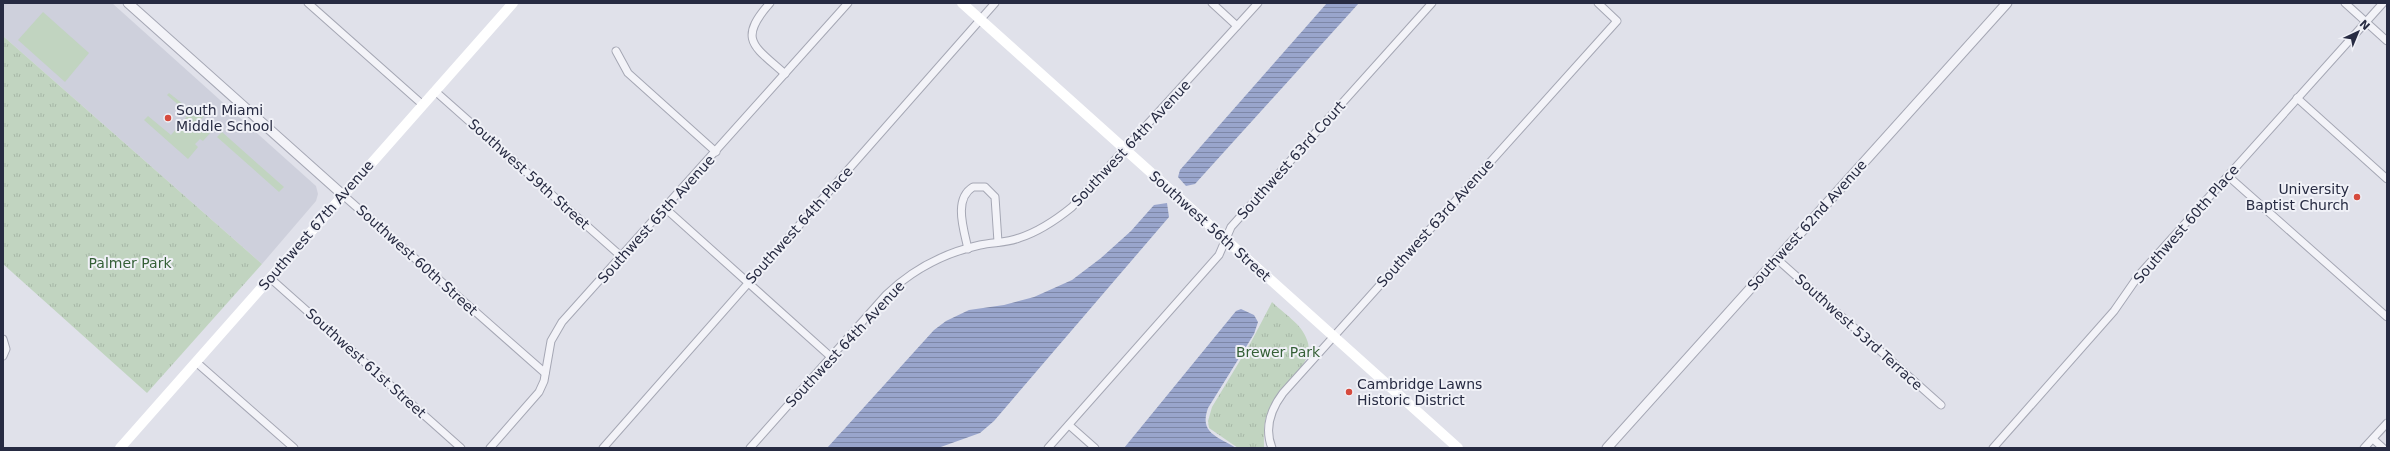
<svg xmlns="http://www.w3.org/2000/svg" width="2390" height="451" viewBox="0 0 2390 451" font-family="'DejaVu Sans',sans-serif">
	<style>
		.built { fill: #ced0dc }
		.grass { fill: #c1d4c0 }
		.park { fill: url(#park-tufts) }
		.water { fill: url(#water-rules) }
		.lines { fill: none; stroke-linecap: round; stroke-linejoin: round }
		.minor-casing { stroke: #a5a7b4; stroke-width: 9 }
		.tertiary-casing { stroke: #a5a7b4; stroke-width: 11 }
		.minor { stroke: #f3f3f8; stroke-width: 7 }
		.tertiary { stroke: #f3f3f8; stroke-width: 9 }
		.secondary { stroke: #fff; stroke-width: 10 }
		.poi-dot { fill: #d64a3d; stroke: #f0f1f7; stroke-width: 1.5 }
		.labels { text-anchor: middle; stroke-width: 4; stroke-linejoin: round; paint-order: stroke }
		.poi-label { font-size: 14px; fill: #272b42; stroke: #f0f1f7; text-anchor: start }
		.street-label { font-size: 14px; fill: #272b42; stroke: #f0f1f7 }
		.park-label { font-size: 14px; fill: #345f36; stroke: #f0f1f7 }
	</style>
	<defs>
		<pattern id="park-tufts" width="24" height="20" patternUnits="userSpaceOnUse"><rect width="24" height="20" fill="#c1d4c0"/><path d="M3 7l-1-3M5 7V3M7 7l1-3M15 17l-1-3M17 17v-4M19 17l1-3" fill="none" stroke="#a6b6a6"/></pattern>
		<pattern id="water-rules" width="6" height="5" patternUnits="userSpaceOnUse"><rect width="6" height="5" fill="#99a5cc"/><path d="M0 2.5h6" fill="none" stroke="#7d87a7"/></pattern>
	</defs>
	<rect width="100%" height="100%" fill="#e0e1ea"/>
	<polygon class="built" points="3,3 112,3 316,186 318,194 316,201 262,264 3,36"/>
	<g class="grass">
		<polygon points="43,12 89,53 65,82 18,40"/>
		<polygon points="169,93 188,108 191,105 204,116 200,121 212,131 203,141 200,139 195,144 198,147 188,159 144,120 148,116 171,135 189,114 167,95"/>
		<polygon points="222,132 284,187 279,192 217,137"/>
	</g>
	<g class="park">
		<polygon points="3,36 262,264 147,393 3,264"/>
		<path d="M1272 302C1283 313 1302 324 1307 340 1317 363 1277 391 1268 412 1263 423 1264 436 1264 448H1238L1209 428 1208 421 1212 407 1250 344Z"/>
	</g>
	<g class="water">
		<polygon points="1327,3 1359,3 1195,184 1186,186 1178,177 1180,170"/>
		<polygon points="1167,203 1169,217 994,421 980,433 938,448 827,448 934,330 946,321 969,310 1004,305 1034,297 1072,280 1101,258 1131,231 1154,205"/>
		<path d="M1241 309 1254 315 1258 322 1254 334 1208 408C1199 433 1217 436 1236 448H1124L1236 311Z"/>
	</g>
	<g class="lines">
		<defs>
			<g id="minor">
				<polyline points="308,3 423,105"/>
				<path d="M770 3C737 40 754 46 785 74"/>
				<polyline points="1212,3 1237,26"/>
				<polyline points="2345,3 2387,41"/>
				<polyline points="616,51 628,73 716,152"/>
				<polyline points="435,91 622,257"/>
				<polyline points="2297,98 2387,179"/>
				<polyline points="2228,176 2387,317"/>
				<polyline points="343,195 545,373"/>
				<polyline points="666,209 831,357"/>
				<path d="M968 249C964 230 953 199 973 187H985L995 197 998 242"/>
				<polyline points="1777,259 1941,405"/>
				<polyline points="270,278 461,448"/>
				<polyline points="3,339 6,349 3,356"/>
				<polyline points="196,362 294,448"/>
				<polyline points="1069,425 1095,448"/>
				<polyline points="2373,439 2383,448"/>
				<polyline points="490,448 539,392 544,381 551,341 562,322 848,3"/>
				<polyline points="603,448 995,3"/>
				<path d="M750 448 886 295C912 270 944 253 980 245 993 242 1007 243 1019 238 1038 232 1056 220 1072 207L1258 3"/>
				<polyline points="1048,448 1219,255 1231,227 1432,3"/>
				<path d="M1272 448C1264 428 1271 409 1283 393L1617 21 1598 3"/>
				<polyline points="1993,448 2114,311 2139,275 2383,3"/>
				<polyline points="2364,448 2387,423"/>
			</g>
			<g id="tertiary">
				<polyline points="128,3 343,195"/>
				<polyline points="1607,448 2007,3"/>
			</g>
		</defs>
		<use href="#minor" class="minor-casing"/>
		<use href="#tertiary" class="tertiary-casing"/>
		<use href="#minor" class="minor"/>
		<use href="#tertiary" class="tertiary"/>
		<g class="secondary">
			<polyline points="962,3 1458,448"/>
			<polyline points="120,448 513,3"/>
		</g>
	</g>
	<g class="poi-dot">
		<circle cx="168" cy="118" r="4"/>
		<circle cx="2357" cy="197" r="4"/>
		<circle cx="1349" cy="392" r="4"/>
	</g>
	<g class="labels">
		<g class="poi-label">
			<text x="176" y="115">South Miami<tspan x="176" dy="16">Middle School</tspan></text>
			<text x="2349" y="194" text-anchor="end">University<tspan x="2349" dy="16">Baptist Church</tspan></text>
			<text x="1357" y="389">Cambridge Lawns<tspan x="1357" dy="16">Historic District</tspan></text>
		</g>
		<g class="street-label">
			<text transform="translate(1131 143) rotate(-47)" y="5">Southwest 64th Avenue</text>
			<text transform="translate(1291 160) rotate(-48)" y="5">Southwest 63rd Court</text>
			<text transform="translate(529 174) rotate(42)" y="5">Southwest 59th Street</text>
			<text transform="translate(656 219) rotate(-48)" y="5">Southwest 65th Avenue</text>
			<text transform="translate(1435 223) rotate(-48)" y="5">Southwest 63rd Avenue</text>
			<text transform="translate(2186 224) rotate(-49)" y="5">Southwest 60th Place</text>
			<text transform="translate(316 225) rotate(-49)" y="5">Southwest 67th Avenue</text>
			<text transform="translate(799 225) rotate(-48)" y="5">Southwest 64th Place</text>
			<text transform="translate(1807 225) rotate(-48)" y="5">Southwest 62nd Avenue</text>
			<text transform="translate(1210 226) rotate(42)" y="5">Southwest 56th Street</text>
			<text transform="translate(417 260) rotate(42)" y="5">Southwest 60th Street</text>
			<text transform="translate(1859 332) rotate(42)" y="5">Southwest 53rd Terrace</text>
			<text transform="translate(845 344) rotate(-47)" y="5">Southwest 64th Avenue</text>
			<text transform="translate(366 363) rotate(42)" y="5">Southwest 61st Street</text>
		</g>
		<g class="park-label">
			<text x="130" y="268">Palmer Park</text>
			<text x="1278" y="357">Brewer Park</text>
		</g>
	</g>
	<rect width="2390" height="451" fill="none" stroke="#272b42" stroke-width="8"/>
	<g transform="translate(2358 32) rotate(44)" stroke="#f0f1f7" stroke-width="3" paint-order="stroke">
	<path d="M0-3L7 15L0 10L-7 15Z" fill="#272b42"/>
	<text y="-6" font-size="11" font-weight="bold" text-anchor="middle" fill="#272b42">N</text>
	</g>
</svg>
